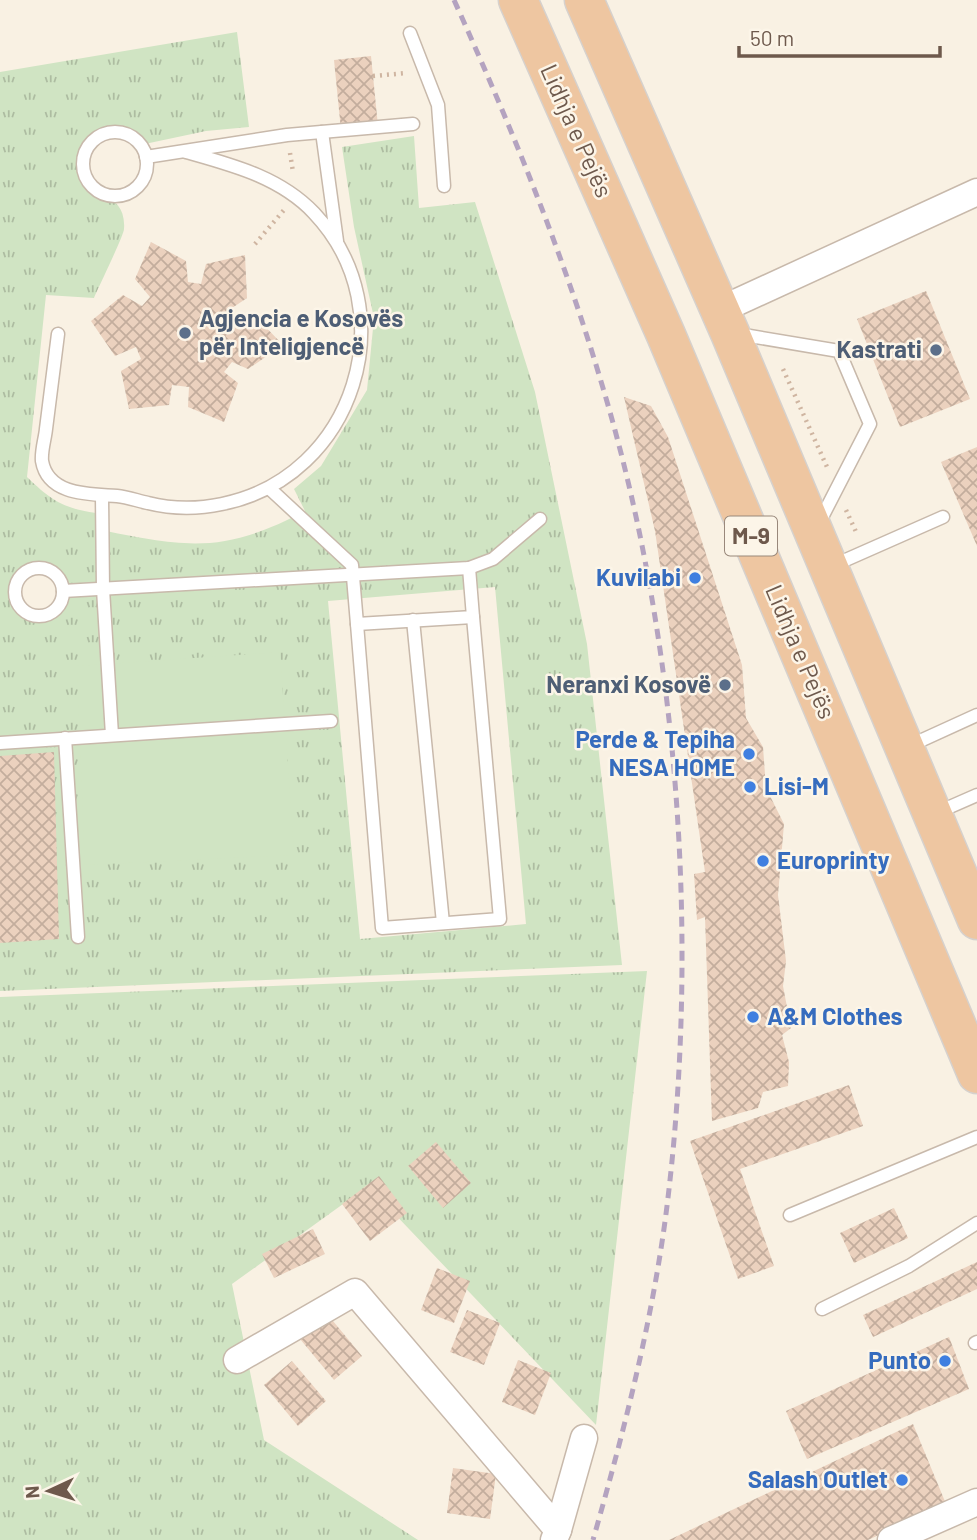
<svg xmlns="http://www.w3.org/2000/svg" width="977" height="1540" viewBox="0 0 977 1540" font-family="Barlow,sans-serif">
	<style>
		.grass { fill: url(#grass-tufts); fill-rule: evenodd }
		.pitch { fill: #d0e4c3 }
		.building { fill: url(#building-cross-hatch) }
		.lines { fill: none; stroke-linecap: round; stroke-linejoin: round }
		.service-casing { stroke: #c8b9ab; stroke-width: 15 }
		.minor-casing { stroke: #c8b9ab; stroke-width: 29 }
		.trunk-casing { stroke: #d6d1cd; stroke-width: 41 }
		.path { stroke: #cfb5a1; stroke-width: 4.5; stroke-dasharray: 2 5; stroke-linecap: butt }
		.service { stroke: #fff; stroke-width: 12 }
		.minor { stroke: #fff; stroke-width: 26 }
		.trunk { stroke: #eec6a1; stroke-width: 38 }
		.rail { stroke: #b4a3c0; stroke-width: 5; stroke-dasharray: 10 7; stroke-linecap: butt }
		.service-dot { fill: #5c6f8a; stroke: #fcf5e8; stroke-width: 2.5 }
		.shop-dot { fill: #3f7fe0; stroke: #fcf5e8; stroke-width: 2.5 }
		.labels { text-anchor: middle; stroke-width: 5; stroke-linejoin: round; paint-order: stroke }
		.shield { fill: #fcf5e8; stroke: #99887b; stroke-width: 2 }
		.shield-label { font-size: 23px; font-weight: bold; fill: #6e594c }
		.street-label { font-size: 24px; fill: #6e594c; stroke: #fcf5e8 }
		.service-label { font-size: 24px; font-weight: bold; fill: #4e5e75; stroke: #fcf5e8; text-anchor: end }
		.shop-label { font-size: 24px; font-weight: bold; fill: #366cbe; stroke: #fcf5e8; text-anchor: end }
	</style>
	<defs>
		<pattern id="grass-tufts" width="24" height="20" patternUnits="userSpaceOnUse" patternTransform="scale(1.75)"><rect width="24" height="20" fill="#d0e4c3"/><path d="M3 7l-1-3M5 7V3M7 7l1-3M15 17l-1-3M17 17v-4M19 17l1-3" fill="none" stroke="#adbca1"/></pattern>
		<pattern id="building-cross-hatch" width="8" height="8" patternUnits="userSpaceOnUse" patternTransform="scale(1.75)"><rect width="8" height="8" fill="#ebd1be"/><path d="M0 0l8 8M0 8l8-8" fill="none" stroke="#c3ad9d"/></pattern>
	</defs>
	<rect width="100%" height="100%" fill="#f9f1e3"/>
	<g class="grass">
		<path d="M237 32 249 127 206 131 140 145C120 125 80 133 83 166 87 199 127 190 124 229 124 235 99 286 94 298L46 295 27 477C51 500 62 508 96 513V529C185 547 222 555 305 511L294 489 321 466 367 390 374 318 354 227 342 147 414 136 419 208 475 202 535 392 587 644 622 965 0 991V72ZM36 568C51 568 60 576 63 591L53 612 38 616 23 610 15 589 22 575ZM495 587 526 924 360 939 328 601Z"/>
		<polygon points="647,971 596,1425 368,1186 232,1284 264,1440 418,1540 0,1540 0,997"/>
	</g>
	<polygon class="pitch" points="280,652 294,855 85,865 77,666"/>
	<g class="building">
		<polygon points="371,56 378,126 341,130 334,60"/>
		<polygon points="151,242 186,261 188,282 201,284 206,264 245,255 247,298 232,308 237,320 255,316 283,345 248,369 232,362 224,372 238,383 224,422 188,407 189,387 172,385 169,405 129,409 121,371 141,359 136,347 115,356 91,321 123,295 142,306 150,297 135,279"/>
		<polygon points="926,291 970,399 900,427 857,319"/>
		<polygon points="624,397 651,406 668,437 742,665 746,718 763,747 766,788 784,824 778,895 786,961 783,986 791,1028 782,1035 789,1062 788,1086 763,1092 758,1108 712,1121 705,917 697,920 694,874 705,872 655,531"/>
		<polygon points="977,447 977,546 941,462"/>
		<polygon points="54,752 59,939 0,943 0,756"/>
		<polygon points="849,1085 863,1126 740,1169 774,1266 738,1279 690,1141"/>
		<polygon points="436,1142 471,1183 443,1208 408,1166"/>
		<polygon points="379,1176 407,1213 370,1241 342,1204"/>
		<polygon points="894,1208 908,1238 854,1263 840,1233"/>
		<polygon points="313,1229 325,1254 274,1278 262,1254"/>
		<polygon points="977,1262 977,1289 873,1337 863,1315"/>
		<polygon points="437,1268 470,1281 454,1323 421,1310"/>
		<polygon points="467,1310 500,1323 484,1365 450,1352"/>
		<polygon points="328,1315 362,1356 334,1380 300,1339"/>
		<polygon points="949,1337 969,1389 807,1459 786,1411"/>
		<polygon points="518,1360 551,1373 535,1415 502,1402"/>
		<polygon points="292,1361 326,1401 298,1426 264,1385"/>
		<polygon points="913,1424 946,1504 868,1540 669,1540"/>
		<polygon points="453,1468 496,1474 490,1519 447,1513"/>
	</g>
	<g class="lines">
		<defs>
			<g id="service">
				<polyline points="410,33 438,105 444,186"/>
				<polyline points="322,132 337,241"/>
				<circle cx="115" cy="164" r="32"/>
				<polyline points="146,157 287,135 413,124"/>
				<path d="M58 334C54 366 50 398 46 429 45 439 41 451 42 461 48 496 91 494 117 496 128 497 138 501 148 503 172 509 198 509 222 504 355 477 407 311 314 213 280 177 232 165 186 152"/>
				<polyline points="738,334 839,351 870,424 819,523"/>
				<polyline points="269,488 352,565 357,624 473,617 469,568"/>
				<polyline points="102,496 103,589 112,735"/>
				<polyline points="832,566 943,517"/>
				<circle cx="39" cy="592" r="24"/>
				<polyline points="63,591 469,568 493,559 540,519"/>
				<polyline points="413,620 443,923"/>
				<polyline points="357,624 382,928 500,919 473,617"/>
				<polyline points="65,738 78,937"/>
				<polyline points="0,743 331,721"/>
				<polyline points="909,746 977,715"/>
				<polyline points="936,813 977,795"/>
				<polyline points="790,1215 977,1137"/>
				<polyline points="822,1309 909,1266 977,1223"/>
				<polyline points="975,1343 977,1342"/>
			</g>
			<g id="minor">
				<polyline points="720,310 977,192"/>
				<polyline points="237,1360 355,1292 558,1530 554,1540"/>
				<polyline points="558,1530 584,1438"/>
				<polyline points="891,1540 977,1502"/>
			</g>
			<g id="trunk">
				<polyline points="518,0 666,335 977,1074"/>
				<polyline points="584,0 730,333 977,920"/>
			</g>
		</defs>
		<use href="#service" class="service-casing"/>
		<use href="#minor" class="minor-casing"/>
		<use href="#trunk" class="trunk-casing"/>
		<g class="path">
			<polyline points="373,76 407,73"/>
			<polyline points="290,153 293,172"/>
			<polyline points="255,244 284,210"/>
			<polyline points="783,369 827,467"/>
			<polyline points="846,510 857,534"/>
		</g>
		<use href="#service" class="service"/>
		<use href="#minor" class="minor"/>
		<use href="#trunk" class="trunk"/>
		<path class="rail" d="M454 0C510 124 561 248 600 378 679 637 700 938 667 1206 653 1319 624 1431 593 1540"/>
	</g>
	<g class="service-dot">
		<circle cx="185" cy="333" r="7"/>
		<circle cx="936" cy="350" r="7"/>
		<circle cx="725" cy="685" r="7"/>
	</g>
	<g class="shop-dot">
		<circle cx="695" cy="578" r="7"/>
		<circle cx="749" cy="754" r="7"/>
		<circle cx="750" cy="787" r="7"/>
		<circle cx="763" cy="861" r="7"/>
		<circle cx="753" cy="1017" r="7"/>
		<circle cx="945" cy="1361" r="7"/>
		<circle cx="902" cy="1480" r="7"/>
	</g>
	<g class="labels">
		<rect class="shield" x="725" y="516.5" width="52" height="39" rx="5"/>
		<g class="shield-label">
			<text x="751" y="544">M-9</text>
		</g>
		<g class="street-label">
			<text transform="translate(576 131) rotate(66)" y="8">Lidhja e Pejës</text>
			<text transform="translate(800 652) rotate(67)" y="8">Lidhja e Pejës</text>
		</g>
		<g class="service-label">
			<text x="199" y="327" text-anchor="start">Agjencia e Kosovës<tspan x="199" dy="28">për Inteligjencë</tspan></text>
			<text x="922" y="358">Kastrati</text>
			<text x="711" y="693">Neranxi Kosovë</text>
		</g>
		<g class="shop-label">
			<text x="681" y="586">Kuvilabi</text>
			<text x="735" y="748">Perde &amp; Tepiha<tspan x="735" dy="28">NESA HOME</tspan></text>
			<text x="764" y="795" text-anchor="start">Lisi-M</text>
			<text x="777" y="869" text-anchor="start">Europrinty</text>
			<text x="767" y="1025" text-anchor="start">A&amp;M Clothes</text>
			<text x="931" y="1369">Punto</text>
			<text x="888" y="1488">Salash Outlet</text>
		</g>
	</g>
	<g transform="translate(49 1491) rotate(266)" stroke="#fcf5e8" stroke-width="5" paint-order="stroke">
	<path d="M0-5L12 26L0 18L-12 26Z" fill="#6e594c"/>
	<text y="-10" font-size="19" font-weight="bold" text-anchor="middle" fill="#6e594c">N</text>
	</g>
	<path d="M739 46v10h201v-10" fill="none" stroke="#6e594c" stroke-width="3.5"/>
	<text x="750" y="46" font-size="21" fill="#6e594c" stroke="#fcf5e8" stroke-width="5" paint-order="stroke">50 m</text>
</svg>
